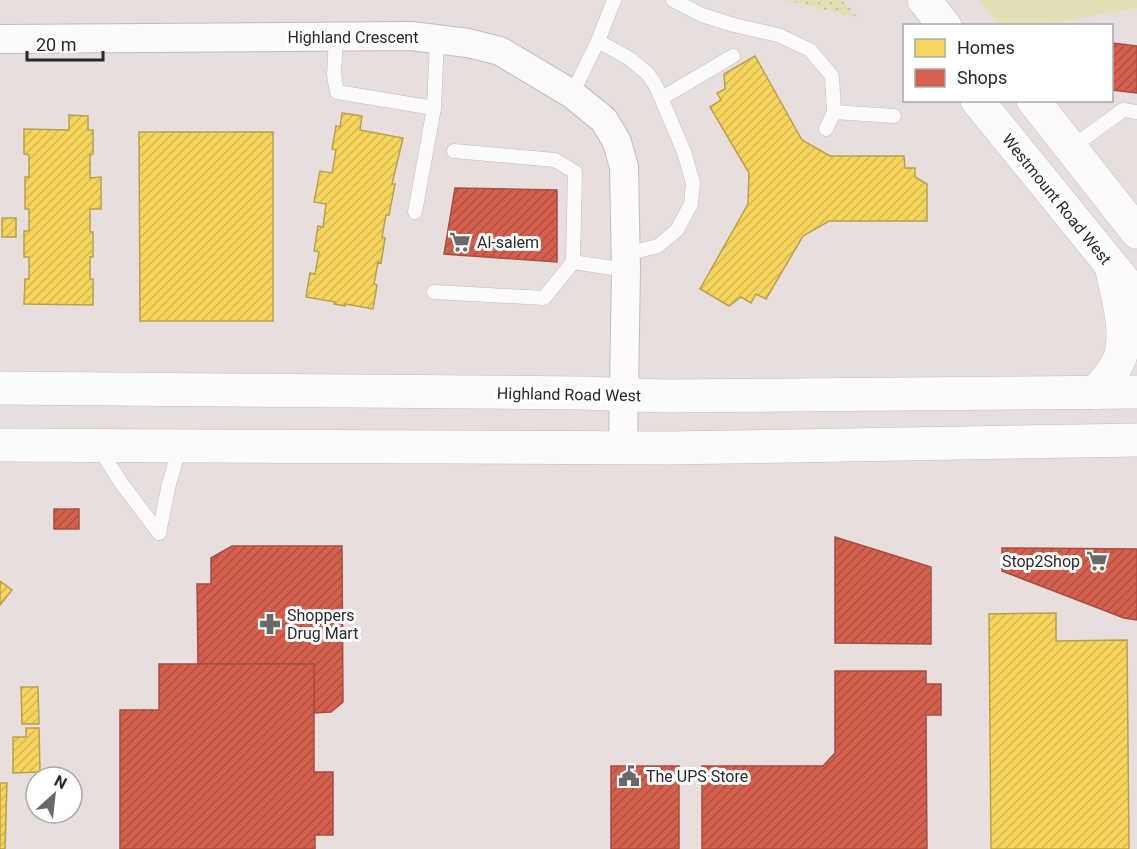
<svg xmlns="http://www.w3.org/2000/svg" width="1137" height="849" viewBox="0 0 1137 849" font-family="Roboto,sans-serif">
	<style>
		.grass { fill: #e2e1b6 }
		.park { fill: url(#park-dots) }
		.homes { fill: url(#homes-hatch); stroke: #b8a14d; stroke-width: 1.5 }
		.shops { fill: url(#shops-hatch); stroke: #a25042; stroke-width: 1.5 }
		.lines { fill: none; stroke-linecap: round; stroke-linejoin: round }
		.service-casing { stroke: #bfbdbe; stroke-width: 15 }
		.minor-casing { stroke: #bfbdbe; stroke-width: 30 }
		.secondary-casing { stroke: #bfbdbe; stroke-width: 34 }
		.service { stroke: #fcfafa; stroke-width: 14 }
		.minor { stroke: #fcfafa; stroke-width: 28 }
		.secondary { stroke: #fcfafa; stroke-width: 33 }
		.labels { text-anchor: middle; stroke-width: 6; stroke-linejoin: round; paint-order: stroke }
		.street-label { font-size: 16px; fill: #292929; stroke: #fff }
		.poi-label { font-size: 16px; fill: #292929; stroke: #fff; text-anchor: start }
	</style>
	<defs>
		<pattern id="park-dots" width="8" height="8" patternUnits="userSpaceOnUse" patternTransform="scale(1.5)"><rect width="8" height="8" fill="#e2e1b6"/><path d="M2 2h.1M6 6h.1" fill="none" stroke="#c2c19c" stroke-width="1.8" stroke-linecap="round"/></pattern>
		<pattern id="homes-hatch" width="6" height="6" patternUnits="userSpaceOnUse" patternTransform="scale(1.5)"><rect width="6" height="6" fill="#f6d55c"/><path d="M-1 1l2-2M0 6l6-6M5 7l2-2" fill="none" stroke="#d3b750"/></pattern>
		<pattern id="shops-hatch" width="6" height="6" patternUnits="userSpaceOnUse" patternTransform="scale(1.5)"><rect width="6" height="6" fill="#d6604d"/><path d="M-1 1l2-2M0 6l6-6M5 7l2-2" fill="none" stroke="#ae4f40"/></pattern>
	</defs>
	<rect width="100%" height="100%" fill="#e8dede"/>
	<polygon class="grass" points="979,0 1137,0 1137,8 1041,25 1000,25"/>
	<polygon class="park" points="784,0 842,0 858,18"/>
	<g class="homes">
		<polygon points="755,56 802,140 830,156 904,156 905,168 915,168 915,177 927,184 927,221 829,221 803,236 766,299 756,294 751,303 741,297 729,306 700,289 748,204 749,173 710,107 721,100 717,93 725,89 724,74"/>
		<polygon points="342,113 362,116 360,130 403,138 392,184 395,184 389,215 386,215 382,237 385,238 381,263 378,262 374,284 377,285 373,309 345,304 345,306 334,304 335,302 306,297 310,273 315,274 319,252 314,251 318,226 323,227 326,204 314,202 320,171 332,173 336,150 332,149 336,126 340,127"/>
		<polygon points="69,115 88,116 88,130 93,130 93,154 90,155 90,178 101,177 101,209 90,209 90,232 93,232 93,257 90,257 90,279 93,279 93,305 24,304 25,279 29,279 29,257 24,257 24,231 29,231 29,209 25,209 25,177 29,177 29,155 24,154 24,129 69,130"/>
		<polygon points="139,132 273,132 273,321 140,321"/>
		<rect x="2" y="218" width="14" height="19"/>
		<polygon points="0,581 12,590 0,605"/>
		<polygon points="1056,613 1056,641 1127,640 1129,849 991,849 989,614"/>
		<polygon points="21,687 38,687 39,724 22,724"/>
		<polygon points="26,728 39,728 40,772 13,773 13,737 26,737"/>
		<polygon points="0,783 7,783 5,849 0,849"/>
	</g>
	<g class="shops">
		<polygon points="1112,43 1137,46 1137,93 1112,90"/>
		<polygon points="455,188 557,190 557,262 444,254"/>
		<rect x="54" y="509" width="25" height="20"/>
		<polygon points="835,537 931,567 931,644 835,643"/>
		<polygon points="232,546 342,546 343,702 331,712 314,713 314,664 198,664 197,584 211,584 211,558"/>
		<polygon points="1002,548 1137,549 1137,620 1124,618 1002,571"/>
		<polygon points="159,664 314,664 314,772 333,772 333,835 315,835 315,849 120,849 120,710 159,710"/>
		<polygon points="835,671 926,671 926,684 941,684 941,715 926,715 927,849 702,849 702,766 823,766 835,753"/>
		<rect x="611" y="766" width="68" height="83"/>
	</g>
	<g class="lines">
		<defs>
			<g id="service">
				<polyline points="673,0 702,15 734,25 778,35 810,50 832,76 834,112 826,129"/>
				<polyline points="336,36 334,75 337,92 434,108 415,212"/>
				<polyline points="598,41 630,59 648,74 656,86 684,152 693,183 691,204 677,230 658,246 626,254"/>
				<polyline points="572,94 598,41 614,0"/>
				<polyline points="662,98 733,56"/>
				<polyline points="434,108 437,39"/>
				<polyline points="834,112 894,116"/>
				<polyline points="1071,148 1123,110 1137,112"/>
				<polyline points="573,262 626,270"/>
				<polyline points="434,292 544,298 573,262 575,172 555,160 454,151"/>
				<polyline points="98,447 122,484 159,533"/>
				<polyline points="159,533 169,484 180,447"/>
			</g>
			<polyline id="minor" points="0,39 411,36 468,43 500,51 572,94 604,120 617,142 624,167 626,270 623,448"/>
			<g id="secondary">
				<polyline points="924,0 945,26"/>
				<polyline points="977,100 1137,297"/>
				<polyline points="1033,100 1137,232"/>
				<polyline points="0,388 583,393 664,396 1137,392"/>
				<path d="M1095 393C1105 381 1120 366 1122 349 1126 323 1117 295 1112 270"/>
				<polyline points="0,445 669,448 1137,440"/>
			</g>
		</defs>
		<use href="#service" class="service-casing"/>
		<use href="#minor" class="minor-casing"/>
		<use href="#secondary" class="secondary-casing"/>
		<use href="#service" class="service"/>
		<use href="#minor" class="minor"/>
		<use href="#secondary" class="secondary"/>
	</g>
	<defs>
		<symbol id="supermarket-bare" viewBox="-9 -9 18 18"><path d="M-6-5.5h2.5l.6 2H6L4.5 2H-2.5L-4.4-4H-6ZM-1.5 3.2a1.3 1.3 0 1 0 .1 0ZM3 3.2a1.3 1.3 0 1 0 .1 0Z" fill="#6c6868" stroke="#fff" stroke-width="2.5" paint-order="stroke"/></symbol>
		<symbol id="pharmacy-bare" viewBox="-9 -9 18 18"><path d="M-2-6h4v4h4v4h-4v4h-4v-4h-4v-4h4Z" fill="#6c6868" stroke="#fff" stroke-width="2.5" paint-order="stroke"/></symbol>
		<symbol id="civic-bare" viewBox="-9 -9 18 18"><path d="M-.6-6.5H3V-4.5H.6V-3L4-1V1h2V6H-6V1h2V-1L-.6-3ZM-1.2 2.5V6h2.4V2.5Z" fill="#6c6868" stroke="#fff" stroke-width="2.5" paint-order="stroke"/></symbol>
	</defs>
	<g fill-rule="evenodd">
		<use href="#supermarket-bare" x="445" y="227" width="30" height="30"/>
		<use href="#supermarket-bare" x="1082" y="546" width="30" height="30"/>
		<use href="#pharmacy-bare" x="255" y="609" width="30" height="30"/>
		<use href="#civic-bare" x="614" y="761" width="30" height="30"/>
	</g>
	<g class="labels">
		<g class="street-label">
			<text x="353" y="43">Highland Crescent</text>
			<text transform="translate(1057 199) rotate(51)" y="6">Westmount Road West</text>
			<text transform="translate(569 394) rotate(1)" y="6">Highland Road West</text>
		</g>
		<g class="poi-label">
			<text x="477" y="248">Al-salem</text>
			<text x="1080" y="567" text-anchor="end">Stop2Shop</text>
			<text x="287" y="621">Shoppers<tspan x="287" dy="18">Drug Mart</tspan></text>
			<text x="646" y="782">The UPS Store</text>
		</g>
	</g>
	<rect x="903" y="24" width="210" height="78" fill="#ffffff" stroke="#a9a9a9" stroke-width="1.5"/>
	<rect x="915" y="39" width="30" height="18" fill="#f6d55c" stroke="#a9a9a9" stroke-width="1.5"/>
	<text x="957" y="54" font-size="18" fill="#292929">Homes</text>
	<rect x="915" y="69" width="30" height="18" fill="#d6604d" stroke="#a9a9a9" stroke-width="1.5"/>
	<text x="957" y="84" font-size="18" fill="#292929">Shops</text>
	<g transform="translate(54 795) rotate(27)"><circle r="28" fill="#ffffff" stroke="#a9a9a9" stroke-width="1.5"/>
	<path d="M0-4.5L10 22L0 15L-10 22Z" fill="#6c6868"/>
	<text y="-9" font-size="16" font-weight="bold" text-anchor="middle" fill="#292929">N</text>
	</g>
	<path d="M27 51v9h76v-9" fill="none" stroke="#292929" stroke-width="3"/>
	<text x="36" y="51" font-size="18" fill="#292929" stroke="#ffffff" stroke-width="4.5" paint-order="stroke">20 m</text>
</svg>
